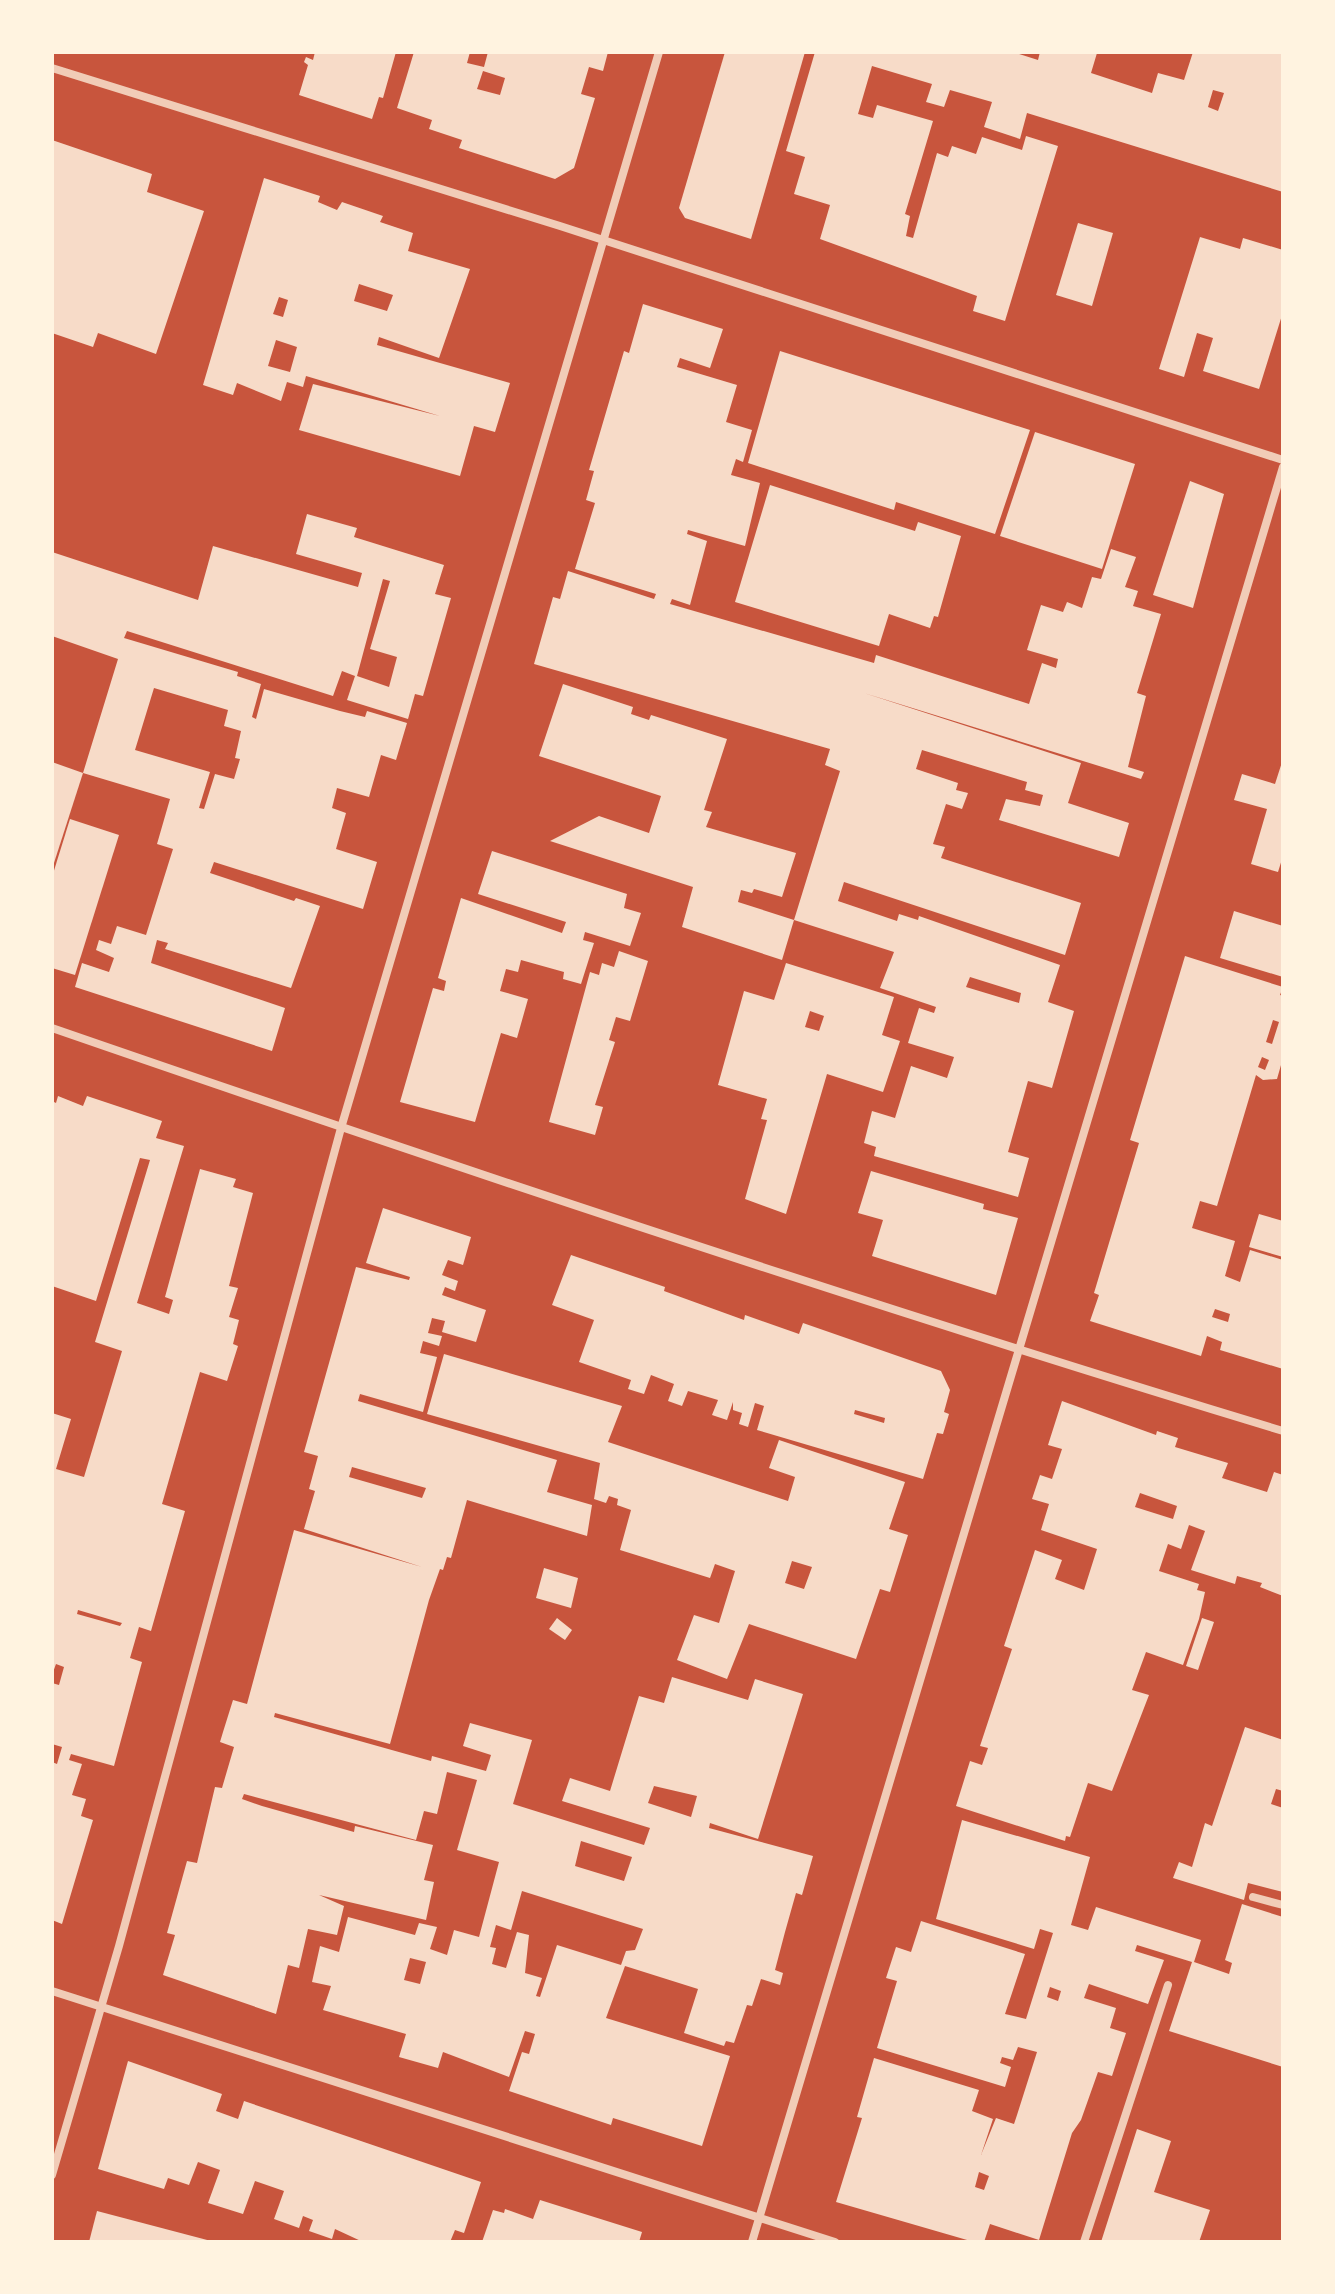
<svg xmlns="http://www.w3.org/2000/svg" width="1335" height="2294" viewBox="0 0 1335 2294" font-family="Barlow,sans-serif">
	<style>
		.building { fill: #f7dbc8; fill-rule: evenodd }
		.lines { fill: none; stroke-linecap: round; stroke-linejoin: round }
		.minor { stroke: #f1ccb7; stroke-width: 8 }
	</style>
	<rect width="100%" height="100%" fill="#c8553d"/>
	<g class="building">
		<polygon points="315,52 396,52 383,98 379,97 372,119 299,95 308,65 304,62 306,57 313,60"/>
		<path d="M414 52H470L467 63 484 67 488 52H608L603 71 589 67 581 94 595 98 574 168 555 179 459 148 462 140 429 129 432 120 397 108ZM483 71 505 78 500 95 477 89Z"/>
		<polygon points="725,52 805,52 751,239 685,218 679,208"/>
		<path d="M815 52H1013L1038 60 1040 52H1093L1097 53 1091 73 1152 93 1158 73 1184 80 1193 52H1283V192L1027 113 1020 139 984 127 992 102 950 90 944 107 926 102 932 84 872 66 858 114 873 118 877 105 933 121 905 214 910 216 906 236 913 238 937 153 948 157 952 146 976 154 982 137 1022 150 1026 136 1058 146 1005 321 973 311 977 296 820 239 830 205 794 194 805 157 786 151ZM1213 90 1224 93 1218 111 1208 107Z"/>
		<polygon points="52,140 152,174 147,192 204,211 156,354 98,333 93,347 52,333"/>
		<path d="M264 178 320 196 318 202 337 210 342 202 383 216 380 222 413 233 408 251 470 269 439 358 379 337 377 345 510 383 495 432 474 426 460 476 299 430 313 384 440 416 306 376 303 387 287 382 281 401 237 383 233 395 203 385ZM359 284 393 295 387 311 354 301ZM279 297 288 300 283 317 273 314ZM276 340 297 347 290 372 268 366Z"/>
		<polygon points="1078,223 1113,233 1092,306 1056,295"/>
		<polygon points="1200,237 1240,249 1243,238 1283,250 1283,312 1259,389 1203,371 1213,338 1197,333 1184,377 1159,369"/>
		<path d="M643 304 723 329 710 368 680 358 677 367 737 385 726 422 752 430 743 462 736 459 731 475 760 483 745 546 688 530 687 534 707 541 690 605 672 599 670 604 874 663 876 655 1029 704 1042 663 1056 668 1058 659 1027 650 1041 605 1063 612 1067 602 1082 608 1092 577 1101 579 1111 549 1136 557 1125 587 1138 591 1133 606 1161 614 1137 693 1146 696 1128 767 1144 772 1141 779 864 693 1081 763 1068 803 1129 823 1119 857 999 820 1006 799 1040 806 1043 795 1025 790 1027 782 922 750 916 769 958 783 956 790 968 793 962 809 946 804 933 844 945 847 941 858 1081 903 1065 955 844 882 838 901 897 921 899 914 918 920 919 916 1060 965 1048 1002 1074 1011 1052 1088 1028 1081 1008 1152 1029 1158 1018 1197 874 1156 876 1147 864 1143 872 1111 895 1118 911 1066 947 1078 954 1057 908 1043 919 1008 934 1013 936 1007 880 988 894 952 794 920 840 771 825 765 830 749 534 664 553 597 560 599 568 571 654 599 656 594 575 569 595 503 586 500 594 471 589 470 624 351 629 353ZM970 977 1021 993 1019 1003 966 987Z"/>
		<polygon points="780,351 1030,430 995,534 896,502 894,510 748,463"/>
		<polygon points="1035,432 1135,464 1102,569 1000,536"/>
		<polygon points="1190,481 1224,494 1193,608 1153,595"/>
		<polygon points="770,485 915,531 918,522 961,536 938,617 934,616 930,628 889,614 879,646 735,602"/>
		<path d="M307 514 357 528 354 537 444 565 435 594 451 598 423 696 415 694 408 719 347 700 355 676 342 671 333 696 127 631 124 638 238 672 237 676 261 684 252 717 256 719 264 689 340 711 365 717 367 711 407 723 396 760 381 755 369 797 337 788 332 808 346 813 336 849 377 862 363 909 214 862 210 873 294 901 296 898 320 906 291 988 165 949 168 943 157 940 151 963 285 1008 272 1051 75 987 82 963 109 972 114 958 96 950 99 940 111 944 117 926 146 935 173 849 157 844 170 799 83 773 118 659 52 636V552L198 600 213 546 358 587 362 573 296 554ZM383 579 390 581 370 649 397 657 389 687 357 676ZM154 688 228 710 224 726 241 731 235 758 240 759 234 779 215 774 204 809 199 808 210 772 135 750Z"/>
		<polygon points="563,684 633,707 631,714 649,720 651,715 727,739 704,810 712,812 706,827 796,853 782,897 754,889 752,893 741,890 738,902 794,920 782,960 682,927 693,887 550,841 599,816 649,833 661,796 539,756"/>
		<polygon points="1283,759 1283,856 1278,872 1251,864 1267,809 1234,800 1242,774 1275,784"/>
		<polygon points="52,762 83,773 53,866 52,866"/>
		<polygon points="70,819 119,835 75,975 52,968 52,877"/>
		<polygon points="492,851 627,894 624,908 641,913 630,946 585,932 583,940 594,943 581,984 563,979 564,972 521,960 518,972 506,969 500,991 528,999 517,1038 501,1033 475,1122 400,1102 433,988 444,991 446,981 438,978 461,898 562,933 566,922 478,894"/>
		<polygon points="1234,911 1283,926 1283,977 1220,958"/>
		<polygon points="619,951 648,961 630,1021 616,1017 609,1040 615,1042 595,1105 603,1107 595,1135 549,1122 590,972 599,975 602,963 614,967"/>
		<path d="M1185 956 1283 987 1280 995 1283 996V1058L1277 1079 1263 1080 1256 1075 1217 1206 1200 1201 1192 1228 1235 1241 1225 1276 1240 1282 1250 1250 1283 1260V1369L1220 1350 1222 1342 1207 1336 1201 1356 1090 1321 1099 1295 1094 1293 1139 1143 1130 1140ZM1273 1020 1279 1022 1272 1044 1266 1042ZM1262 1057 1269 1060 1265 1070 1258 1067ZM1215 1309 1230 1314 1228 1322 1212 1317Z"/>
		<path d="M786 963 894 997 882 1035 900 1041 883 1092 827 1074 786 1214 745 1199 767 1120 761 1119 767 1099 718 1085 744 991 774 1000ZM810 1011 824 1016 819 1031 805 1027Z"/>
		<path d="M58 1096 83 1106 87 1096 162 1121 156 1138 184 1146 137 1303 169 1314 173 1300 165 1297 200 1169 236 1179 233 1187 253 1193 229 1286 238 1288 229 1317 239 1320 233 1344 238 1346 227 1381 200 1372 162 1504 185 1511 151 1631 139 1627 130 1658 142 1662 114 1766 71 1754 69 1760 82 1764 72 1795 86 1799 81 1816 93 1820 62 1924 52 1920V1762L57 1764 62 1747 52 1744V1683L59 1685 64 1667 56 1664 52 1675V1413L71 1419 56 1469 84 1477 122 1351 95 1342 150 1160 140 1158 96 1301 52 1286V1101L56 1103ZM78 1610 122 1623 120 1626 77 1614Z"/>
		<polygon points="871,1171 984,1204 983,1209 1018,1218 996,1295 872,1256 883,1220 858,1213"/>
		<path d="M383 1208 471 1237 463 1265 448 1260 442 1275 458 1281 455 1291 445 1287 442 1295 486 1310 476 1342 442 1332 445 1321 432 1318 428 1333 442 1336 439 1346 423 1341 420 1353 437 1357 423 1412 360 1394 358 1401 557 1460 547 1492 592 1505 587 1536 467 1500 451 1558 447 1557 443 1570 440 1569 429 1600 390 1744 275 1713 274 1717 431 1761 432 1756 486 1771 491 1755 463 1746 470 1723 532 1740 513 1804 644 1845 650 1828 562 1801 570 1778 610 1791 639 1696 664 1703 672 1677 748 1700 755 1679 803 1694 758 1839 710 1823 709 1828 813 1856 802 1895 796 1893 785 1932 775 1970 783 1973 780 1985 761 1979 752 2006 747 2005 734 2043 726 2041 724 2046 684 2033 698 1989 625 1966 606 2018 730 2056 702 2146 613 2118 611 2125 509 2091 522 2052 529 2054 535 2034 525 2031 509 2077 443 2052 438 2068 399 2057 406 2034 323 2010 331 1986 312 1982 320 1946 339 1952 348 1917 415 1935 419 1923 437 1927 430 1949 447 1955 454 1930 479 1937 499 1862 457 1850 477 1780 447 1772 437 1814 424 1811 416 1840 244 1794 242 1799 262 1806 354 1832 355 1826 433 1845 424 1880 434 1882 426 1920 319 1895 344 1906 337 1935 308 1929 299 1968 288 1965 276 2014 163 1975 175 1935 167 1933 187 1861 197 1863 215 1787 222 1788 234 1747 220 1742 223 1732 233 1700 247 1704 294 1530 422 1567 304 1529 315 1491 309 1489 318 1456 304 1452 356 1267 409 1280 410 1277 366 1263ZM352 1467 426 1488 422 1498 349 1477ZM654 1786 697 1796 691 1817 648 1803ZM581 1841 632 1857 624 1881 575 1866ZM522 1891 643 1929 635 1950 626 1951 621 1965 557 1945 540 1997 536 1996 542 1978 525 1973 529 1935 517 1932 506 1968 492 1964 496 1948 490 1947 496 1925 511 1930ZM410 1958 426 1962 420 1984 404 1980Z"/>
		<polygon points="1259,1214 1283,1221 1283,1257 1249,1247"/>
		<path d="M571 1255 665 1287 664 1291 744 1320 745 1315 799 1334 803 1323 941 1371 950 1390 944 1412 949 1414 943 1434 937 1433 923 1479 757 1430 764 1406 755 1403 748 1427 739 1424 742 1413 733 1410V1402L727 1420 712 1415 718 1400 688 1391 682 1406 668 1401 674 1384 651 1375 644 1394 628 1389 631 1380 579 1362 594 1320 552 1305ZM855 1410 885 1418 884 1423 854 1414Z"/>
		<path d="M444 1354 622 1406 608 1442 788 1501 795 1477 769 1468 779 1440 905 1482 889 1529 908 1535 890 1592 880 1589 856 1659 749 1624 727 1679 677 1660 694 1615 719 1623 735 1571 715 1564 710 1578 620 1550 631 1510 617 1505 618 1499 609 1496 606 1503 594 1499 600 1463 427 1414ZM792 1561 812 1567 804 1589 785 1583Z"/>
		<path d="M1062 1401 1156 1435 1157 1431 1178 1438 1175 1447 1228 1463 1222 1478 1267 1492 1274 1472 1283 1475V1596L1260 1587 1262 1583 1237 1576 1235 1584 1191 1570 1205 1531 1189 1525 1181 1549 1168 1544 1159 1571 1199 1584 1197 1590 1205 1592 1199 1619 1183 1665 1146 1652 1132 1690 1149 1695 1112 1791 1088 1783 1070 1837 1066 1836 1065 1841 956 1806 970 1761 982 1765 988 1748 980 1746 1012 1649 1004 1646 1035 1550 1062 1560 1055 1579 1084 1590 1097 1549 1041 1530 1049 1504 1032 1499 1040 1475 1052 1479 1062 1449 1048 1445ZM1140 1493 1177 1506 1173 1519 1135 1507Z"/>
		<polygon points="544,1568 578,1578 571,1608 536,1598"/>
		<polygon points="557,1618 572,1630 565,1640 549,1629"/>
		<polygon points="1202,1618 1214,1622 1198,1670 1186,1666"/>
		<polygon points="1245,1727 1283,1740 1283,1791 1276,1789 1271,1804 1283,1808 1283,1892 1248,1883 1244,1900 1173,1878 1179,1862 1192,1867 1205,1823 1212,1826"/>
		<path d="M962 1820 1090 1857 1071 1925 1088 1930 1096 1907 1201 1940 1194 1962 1229 1974 1232 1963 1225 1960 1242 1904 1283 1917V2067L1169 2031 1192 1962 1137 1945 1135 1951 1164 1960 1148 2004 1089 1984 1084 1998 1116 2008 1110 2028 1126 2033 1112 2076 1098 2072 1081 2120 1072 2133 1039 2240 990 2224 984 2242H974L836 2202 862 2118 857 2117 874 2058 979 2090 972 2111 993 2119 981 2155 996 2118 1014 2124 1017 2115 1037 2052 1018 2047 1013 2060 1002 2057 1000 2063 1011 2067 1005 2087 877 2048 897 1981 886 1978 896 1947 911 1952 921 1921 1025 1954 1005 2014 1026 2019 1053 1933 1040 1929 1034 1949 936 1919ZM1050 1987 1061 1991 1058 2001 1047 1997ZM979 2172 989 2176 984 2190 975 2187Z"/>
		<polygon points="128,2061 222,2094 216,2111 238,2119 244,2101 481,2182 464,2233 455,2230 450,2242 363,2242 335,2229 332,2239 309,2231 313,2220 303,2216 299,2228 274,2219 284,2191 255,2181 243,2214 208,2203 220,2170 198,2162 189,2185 168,2178 164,2189 98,2169"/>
		<polygon points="1137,2129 1171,2141 1154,2192 1210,2210 1199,2242 1101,2242"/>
		<polygon points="540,2200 642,2232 639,2242 482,2242 493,2210 504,2213 505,2209 533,2219"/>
		<polygon points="97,2211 211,2241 210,2242 89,2242"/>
	</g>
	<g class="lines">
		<g class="minor">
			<polyline points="52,68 560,226 1283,460"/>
			<path d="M52 1028C460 1169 870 1306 1283 1431"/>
			<polyline points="1253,1897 1283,1905"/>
			<polyline points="52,1991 835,2242"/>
			<polyline points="52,2175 119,1946 341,1128 659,52"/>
			<polyline points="752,2242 1283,467"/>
			<polyline points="1084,2242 1168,1985"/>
		</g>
	</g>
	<rect width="1335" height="2294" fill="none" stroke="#fff3e0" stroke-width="108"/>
</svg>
